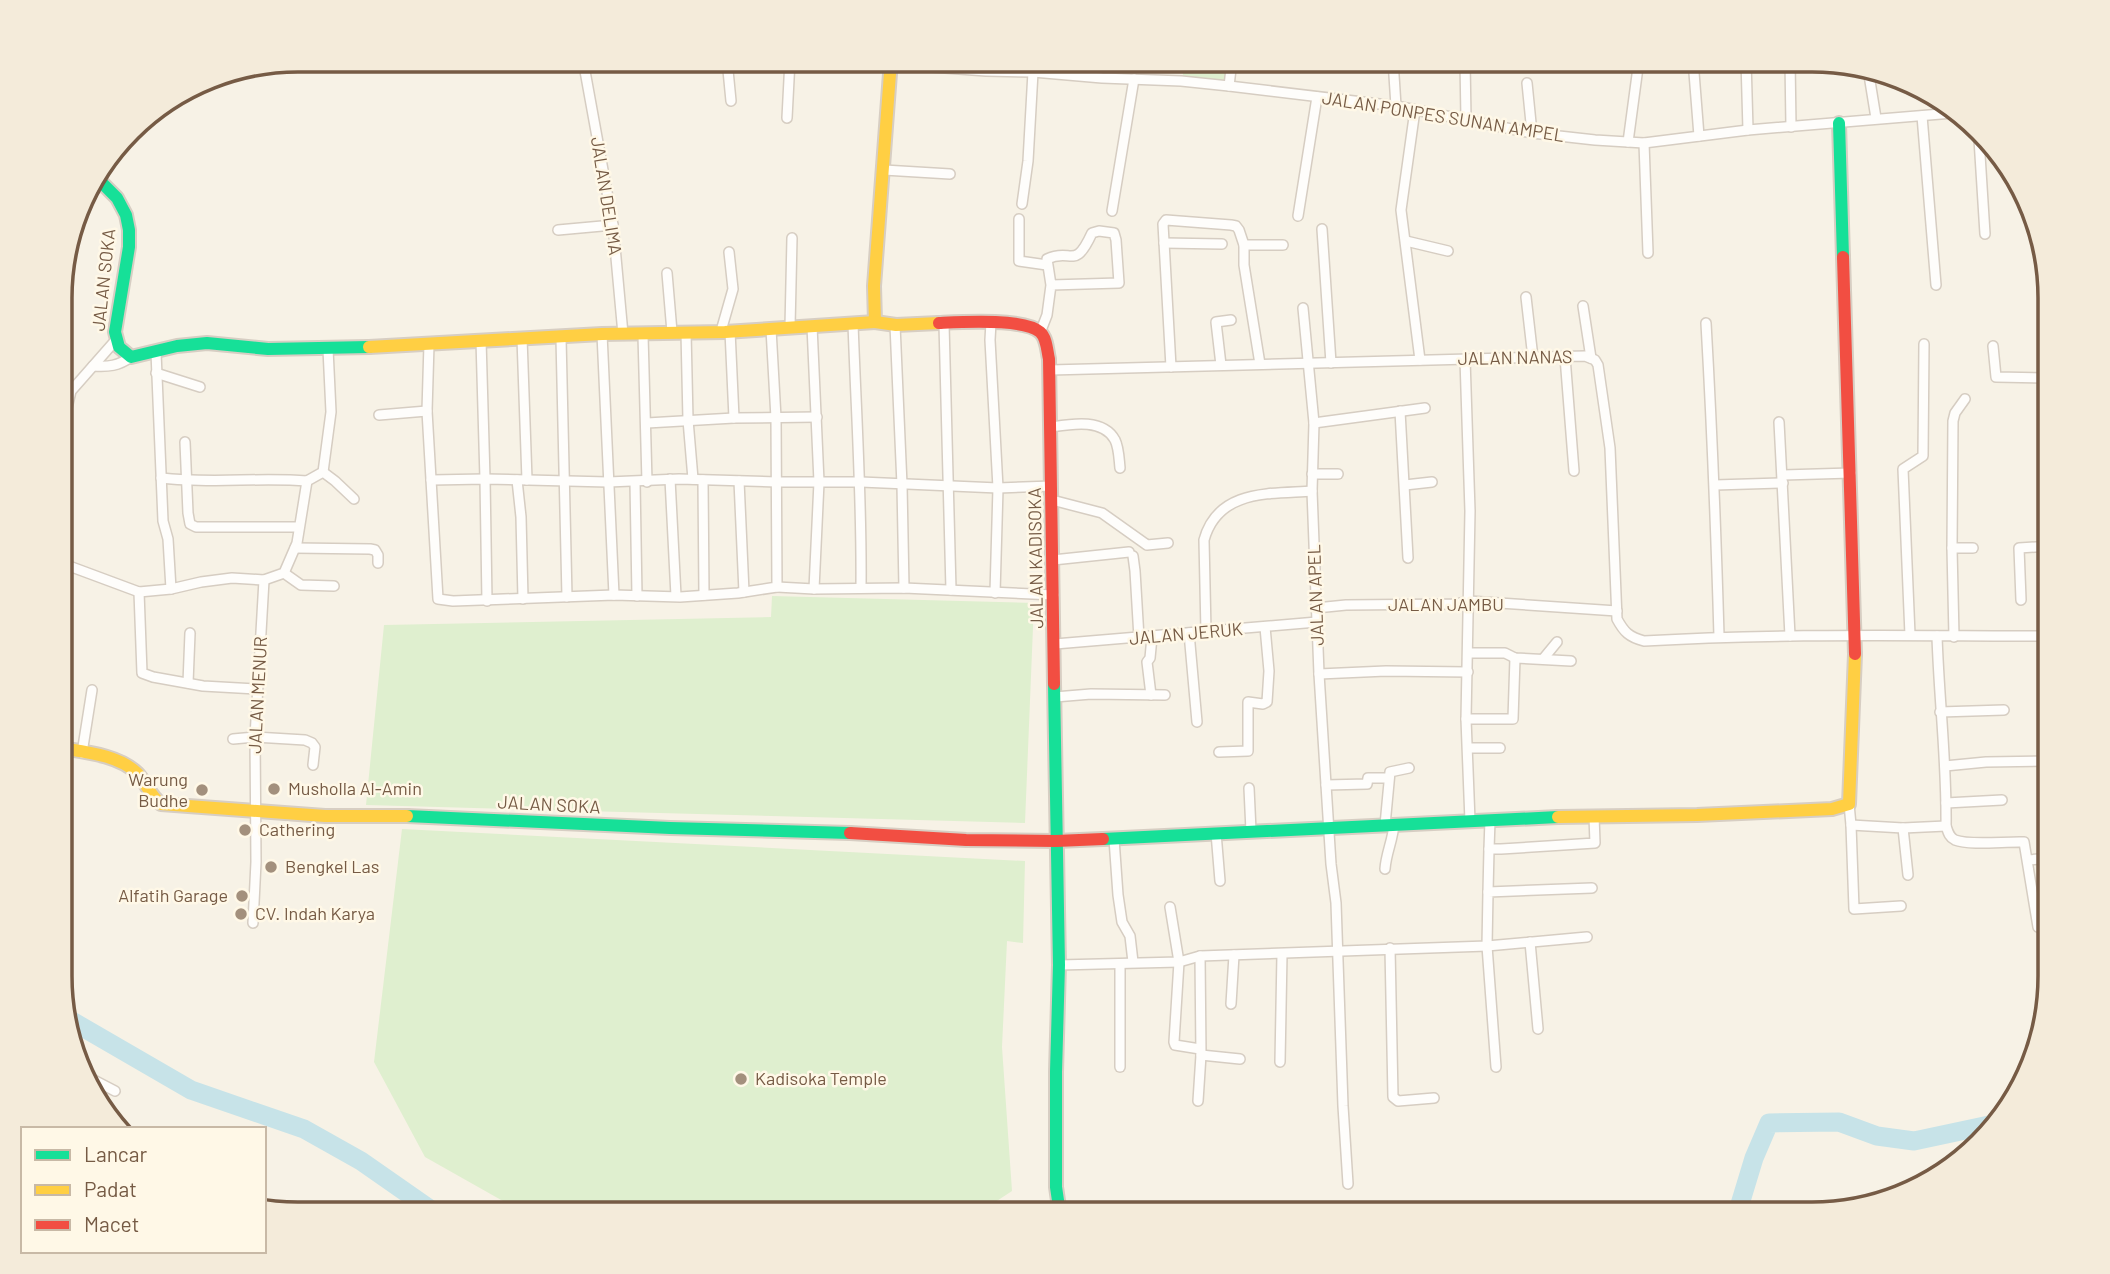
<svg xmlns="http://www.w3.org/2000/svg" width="2110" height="1274" viewBox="0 0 2110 1274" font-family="Barlow,sans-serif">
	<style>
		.green { fill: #dfefcf }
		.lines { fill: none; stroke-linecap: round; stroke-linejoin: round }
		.river { stroke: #c7e3e8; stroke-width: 19 }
		.street-casing { stroke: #d6cdc2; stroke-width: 12 }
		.fast-casing { stroke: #d7cec3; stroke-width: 16 }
		.slow-casing { stroke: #d7cec3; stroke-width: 16 }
		.jam-casing { stroke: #d7cec3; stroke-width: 16 }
		.street { stroke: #fefdfb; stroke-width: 9 }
		.fast { stroke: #16e098; stroke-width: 12 }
		.slow { stroke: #ffcf43; stroke-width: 12 }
		.jam { stroke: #f24e42; stroke-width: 12 }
		.poi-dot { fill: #a3907d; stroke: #fff8e7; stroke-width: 2.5 }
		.labels { text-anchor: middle; stroke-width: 5; stroke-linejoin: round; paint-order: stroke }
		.street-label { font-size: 18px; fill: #765b45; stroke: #fff8e7 }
		.poi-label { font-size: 18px; fill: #765b45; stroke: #fff8e7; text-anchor: start }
		.rim { fill: none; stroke: #765b45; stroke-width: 3.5 }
	</style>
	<rect width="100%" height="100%" fill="#f7f2e6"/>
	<g class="green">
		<polygon points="1185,60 1231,60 1229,86 1182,81"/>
		<polygon points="772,596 1034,603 1025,823 366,805 384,625 771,617"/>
		<polygon points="402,829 1025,861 1023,943 1007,941 1002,1047 1012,1191 977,1214 526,1214 425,1157 374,1062"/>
	</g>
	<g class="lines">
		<g class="river">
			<polyline points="65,1017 191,1090 304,1129 361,1161 437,1214"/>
			<polyline points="1737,1214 1754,1158 1769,1123 1839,1122 1877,1136 1914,1141 1989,1125"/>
		</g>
		<defs>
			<g id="street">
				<polyline points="583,60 613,225 623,334"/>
				<polyline points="727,60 731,101"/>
				<polyline points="1393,60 1396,106"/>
				<polyline points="1440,60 1440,65 1476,60"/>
				<polyline points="1693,60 1699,136"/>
				<polyline points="1746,60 1748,130"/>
				<polyline points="1790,60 1791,127"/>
				<polyline points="1465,61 1466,119"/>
				<polyline points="891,64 986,71 1033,72 1102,78 1181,81 1229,86 1396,106 1532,133 1595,140 1644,143 1748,130 1953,113"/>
				<polyline points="1869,75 1876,118"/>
				<polyline points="1527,83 1532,133"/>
				<polyline points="1229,86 1232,60"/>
				<polyline points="1415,110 1401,210 1420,360"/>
				<polyline points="1922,116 1936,285"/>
				<polyline points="787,118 790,60"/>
				<polyline points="1979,139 1985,234"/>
				<polyline points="1628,142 1639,60"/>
				<polyline points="1644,143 1648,253"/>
				<polyline points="884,170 950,174"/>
				<polyline points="1022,204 1028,161 1033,72"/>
				<polyline points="80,205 102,183"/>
				<polyline points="1112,211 1134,79"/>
				<polyline points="1298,216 1317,97"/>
				<polyline points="1019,219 1019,261 1047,265"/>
				<polyline points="1322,229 1331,363"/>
				<polyline points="558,230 613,225"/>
				<polyline points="1406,241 1448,251"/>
				<polyline points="1164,243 1222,244"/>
				<polyline points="1244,245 1283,245"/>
				<polyline points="667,273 672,332"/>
				<polyline points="1526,297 1533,358"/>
				<polyline points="1583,306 1591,358"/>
				<polyline points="1303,308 1314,423 1312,491 1319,674 1331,864 1336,903 1343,1106 1348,1184"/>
				<polyline points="991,322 990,340 998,488 995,593"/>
				<path d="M853 323C856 411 862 499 861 587"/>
				<path d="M1706 323C1712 428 1716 532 1719 636"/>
				<polyline points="944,324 951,590"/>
				<polyline points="895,325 902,485 904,588"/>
				<polyline points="812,326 819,482 814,589"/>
				<polyline points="790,327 792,238"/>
				<polyline points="721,331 733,289 729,252"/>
				<polyline points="730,331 734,418"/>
				<polyline points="686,332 688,420 693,479"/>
				<path d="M1040 333 1047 315 1051 285 1047 259C1072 247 1074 272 1092 233L1099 231 1114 233 1116 240 1119 283 1051 285"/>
				<polyline points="602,334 614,595"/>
				<polyline points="643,335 647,482"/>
				<polyline points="522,338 527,480"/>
				<polyline points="561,338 567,597"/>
				<polyline points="481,340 485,479 487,601"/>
				<polyline points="429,344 427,411 438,599 453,601 614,595 680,597 738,593 777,587 776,418 771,329"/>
				<polyline points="1993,346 1996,377 2050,378"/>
				<polyline points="156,352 163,521 168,539 171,589"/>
				<polyline points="1565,357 1574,471"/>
				<polyline points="1465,359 1470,511 1466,719 1470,821"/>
				<polyline points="1221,365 1216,322 1231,320"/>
				<path d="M93 366C109 367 118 366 131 357"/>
				<polyline points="1171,367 1163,224 1166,220 1231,225 1236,226 1239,230 1244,245 1244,265 1260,364"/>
				<path d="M1050 370 1585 356 1595 360 1598 365 1610 448 1617 619C1624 632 1629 637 1644 641 1779 633 1915 636 2050 636"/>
				<polyline points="156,373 200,387"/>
				<polyline points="1400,411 1408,558"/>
				<polyline points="379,415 427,411"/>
				<polyline points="1779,422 1790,636"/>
				<polyline points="647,423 734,418 817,417"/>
				<polyline points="1314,423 1425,408"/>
				<path d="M1051 427C1071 424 1103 418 1115 440 1119 448 1119 459 1120 468"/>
				<polyline points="61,433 71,391 115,341"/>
				<polyline points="185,442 188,513 190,524 196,527 299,527"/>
				<polyline points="323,472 335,481 354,499"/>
				<polyline points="1312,474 1338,474"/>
				<polyline points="1783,475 1851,473"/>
				<path d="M161 478C210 484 259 477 307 481"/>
				<polyline points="670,479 676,596"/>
				<polyline points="431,480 485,479 608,482 679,479 777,482 861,482 998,488 1052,486"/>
				<polyline points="517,480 521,517 523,599"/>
				<polyline points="703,480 704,595"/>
				<polyline points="739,481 744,592"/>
				<polyline points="635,482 637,596"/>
				<polyline points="1405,485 1432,482"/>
				<polyline points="1715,485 1783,483"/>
				<polyline points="1052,500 1102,513 1147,545 1168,543"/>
				<polyline points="295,548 370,549 375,550 378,555 378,563"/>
				<polyline points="1952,548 1973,548"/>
				<polyline points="1133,556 1135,571 1139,638"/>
				<polyline points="1053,560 1129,552"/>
				<polyline points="61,563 139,592 171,589 201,582 232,578 264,580 284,573 297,543 307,481 323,472 331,412 328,349"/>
				<polyline points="284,573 301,585 334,586"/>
				<polyline points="777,587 814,589 904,588 1054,595"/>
				<polyline points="139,592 142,673 153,677 203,686 257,689"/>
				<polyline points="2021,600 2019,548 2050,546"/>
				<polyline points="1316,608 1346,605 1456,604 1469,601 1617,611"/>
				<path d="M1206 632 1204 540C1218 489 1270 494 1312 491"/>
				<polyline points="1189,633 1197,722"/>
				<polyline points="1910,635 1903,469 1923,456 1924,344"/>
				<path d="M1937 636C1939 700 1947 763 1946 826 1948 832 1949 837 1955 840 1970 846 2007 841 2024 842L2038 927"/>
				<polyline points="1954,637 1952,548 1953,421 1955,413 1965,399"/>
				<polyline points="1055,644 1317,622"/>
				<polyline points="1468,653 1505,653 1515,658 1571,661"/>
				<polyline points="1543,659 1557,642"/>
				<polyline points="1319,674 1386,671 1468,672"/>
				<polyline points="188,683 190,633"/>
				<polyline points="1151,695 1147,662 1150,658 1152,637"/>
				<polyline points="1055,697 1091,694 1165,695"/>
				<polyline points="1940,712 2004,710"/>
				<polyline points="1466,719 1513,719 1515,658"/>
				<polyline points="233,739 255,737 305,740 312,743 315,747 313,765"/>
				<polyline points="1468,748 1500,748"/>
				<polyline points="1219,752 1248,751 1248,702 1263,704 1267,702 1269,671 1265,627"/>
				<polyline points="82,753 92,690"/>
				<polyline points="1945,766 1986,762 2050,761"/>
				<polyline points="1326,785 1367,784 1368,778 1388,778"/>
				<polyline points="1249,788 1251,831"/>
				<polyline points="1946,803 2002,800"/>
				<polyline points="1849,804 1851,825 1854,909 1901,906"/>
				<polyline points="1490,820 1489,849 1501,849 1595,843 1594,816"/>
				<polyline points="1385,825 1390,772 1409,768"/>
				<polyline points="1851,825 1903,828 1946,826"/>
				<polyline points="1903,828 1908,875"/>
				<polyline points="1216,833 1220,881"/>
				<polyline points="1114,839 1118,895 1122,922 1130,936 1133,962"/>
				<polyline points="2028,860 2050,858"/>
				<path d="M1385 869C1386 853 1393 840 1394 824"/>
				<polyline points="1488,892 1489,849"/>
				<polyline points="2035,903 2050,898"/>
				<polyline points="1170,907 1179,962 1174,1042 1175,1045 1200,1049"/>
				<polyline points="253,923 256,862 255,737 264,580"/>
				<polyline points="1530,942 1538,1029"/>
				<polyline points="1390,948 1393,1097 1398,1101 1434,1098"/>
				<polyline points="1059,965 1179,962 1200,956 1487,946 1587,937"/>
				<polyline points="1231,1004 1234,955"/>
				<polyline points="1201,1055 1240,1059"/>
				<polyline points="1280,1062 1282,954"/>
				<polyline points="1120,1067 1120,964"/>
				<polyline points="1496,1067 1487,946 1488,892 1592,888"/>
				<polyline points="88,1077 115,1091"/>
				<polyline points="1198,1101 1201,1055 1200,956"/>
			</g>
			<g id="fast">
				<polyline points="1839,123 1843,257"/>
				<polyline points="96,177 117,198 126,215 129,230 129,247 115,332 119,347 131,357 177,346 207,343 268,349 369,347"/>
				<polyline points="1054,684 1059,965 1056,1072 1056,1187 1060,1214"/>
				<polyline points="407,816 670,828 850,833"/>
				<polyline points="1103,839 1558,817"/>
			</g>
			<g id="slow">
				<polyline points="891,60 874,286 875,322 896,325 939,323"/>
				<polyline points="369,347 602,334 725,332 875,322"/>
				<path d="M61 748C85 752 118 755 137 773 146 782 150 796 161 804L325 816H407"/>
				<polyline points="1558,817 1697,815 1832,809 1849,804 1855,654"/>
			</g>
			<g id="jam">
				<polyline points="1843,257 1855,654"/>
				<path d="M939 323C961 322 1024 318 1040 332 1047 338 1047 351 1049 359L1054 684"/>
				<polyline points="850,833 966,840 1056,841 1103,839"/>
			</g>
		</defs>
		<use href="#street" class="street-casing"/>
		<use href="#fast" class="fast-casing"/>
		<use href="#slow" class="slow-casing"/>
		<use href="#jam" class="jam-casing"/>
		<use href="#street" class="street"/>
		<use href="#fast" class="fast"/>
		<use href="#slow" class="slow"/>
		<use href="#jam" class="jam"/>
	</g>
	<g class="poi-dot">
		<circle cx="274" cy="789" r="7"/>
		<circle cx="202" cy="790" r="7"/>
		<circle cx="245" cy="830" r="7"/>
		<circle cx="271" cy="867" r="7"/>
		<circle cx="242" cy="896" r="7"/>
		<circle cx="241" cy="914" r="7"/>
		<circle cx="741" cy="1079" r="7"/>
	</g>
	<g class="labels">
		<g class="street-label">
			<text transform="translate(1443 117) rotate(9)" y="6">JALAN PONPES SUNAN AMPEL</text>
			<text transform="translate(606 196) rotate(81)" y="6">JALAN DELIMA</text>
			<text transform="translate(104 280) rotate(-84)" y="6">JALAN SOKA</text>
			<text transform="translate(1515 358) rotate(-1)" y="6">JALAN NANAS</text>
			<text transform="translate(1036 558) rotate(-91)" y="6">JALAN KADISOKA</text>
			<text transform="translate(1316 595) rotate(-92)" y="6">JALAN APEL</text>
			<text x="1446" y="611">JALAN JAMBU</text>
			<text transform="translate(1186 634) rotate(-5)" y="6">JALAN JERUK</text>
			<text transform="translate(258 695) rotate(-87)" y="6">JALAN MENUR</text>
			<text transform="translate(549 805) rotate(3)" y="6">JALAN SOKA</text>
		</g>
		<g class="poi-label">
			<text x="188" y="786" text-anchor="end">Warung<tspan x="188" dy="21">Budhe</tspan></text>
			<text x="288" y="795">Musholla Al-Amin</text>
			<text x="259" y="836">Cathering</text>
			<text x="285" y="873">Bengkel Las</text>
			<text x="228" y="902" text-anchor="end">Alfatih Garage</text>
			<text x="255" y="920">CV. Indah Karya</text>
			<text x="755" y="1085">Kadisoka Temple</text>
		</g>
	</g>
	<path d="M0 0H2110V1274H0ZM298 72H1812A226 226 0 0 1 2038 298V976A226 226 0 0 1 1812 1202H298A226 226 0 0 1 72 976V298A226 226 0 0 1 298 72Z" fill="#f4ebda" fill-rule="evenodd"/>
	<path class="rim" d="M298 72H1812A226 226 0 0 1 2038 298V976A226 226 0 0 1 1812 1202H298A226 226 0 0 1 72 976V298A226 226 0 0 1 298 72Z"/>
	<rect x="21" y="1127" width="245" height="126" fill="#fff8e7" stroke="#c8b9a6" stroke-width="2"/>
	<rect x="35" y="1150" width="35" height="10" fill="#16e098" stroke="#c8b9a6" stroke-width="2"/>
	<text x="84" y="1162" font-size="21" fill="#765b45">Lancar</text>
	<rect x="35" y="1185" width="35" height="10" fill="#ffcf43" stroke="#c8b9a6" stroke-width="2"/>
	<text x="84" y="1197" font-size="21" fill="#765b45">Padat</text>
	<rect x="35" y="1220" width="35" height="10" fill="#f24e42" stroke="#c8b9a6" stroke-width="2"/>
	<text x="84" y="1232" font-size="21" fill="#765b45">Macet</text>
</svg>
